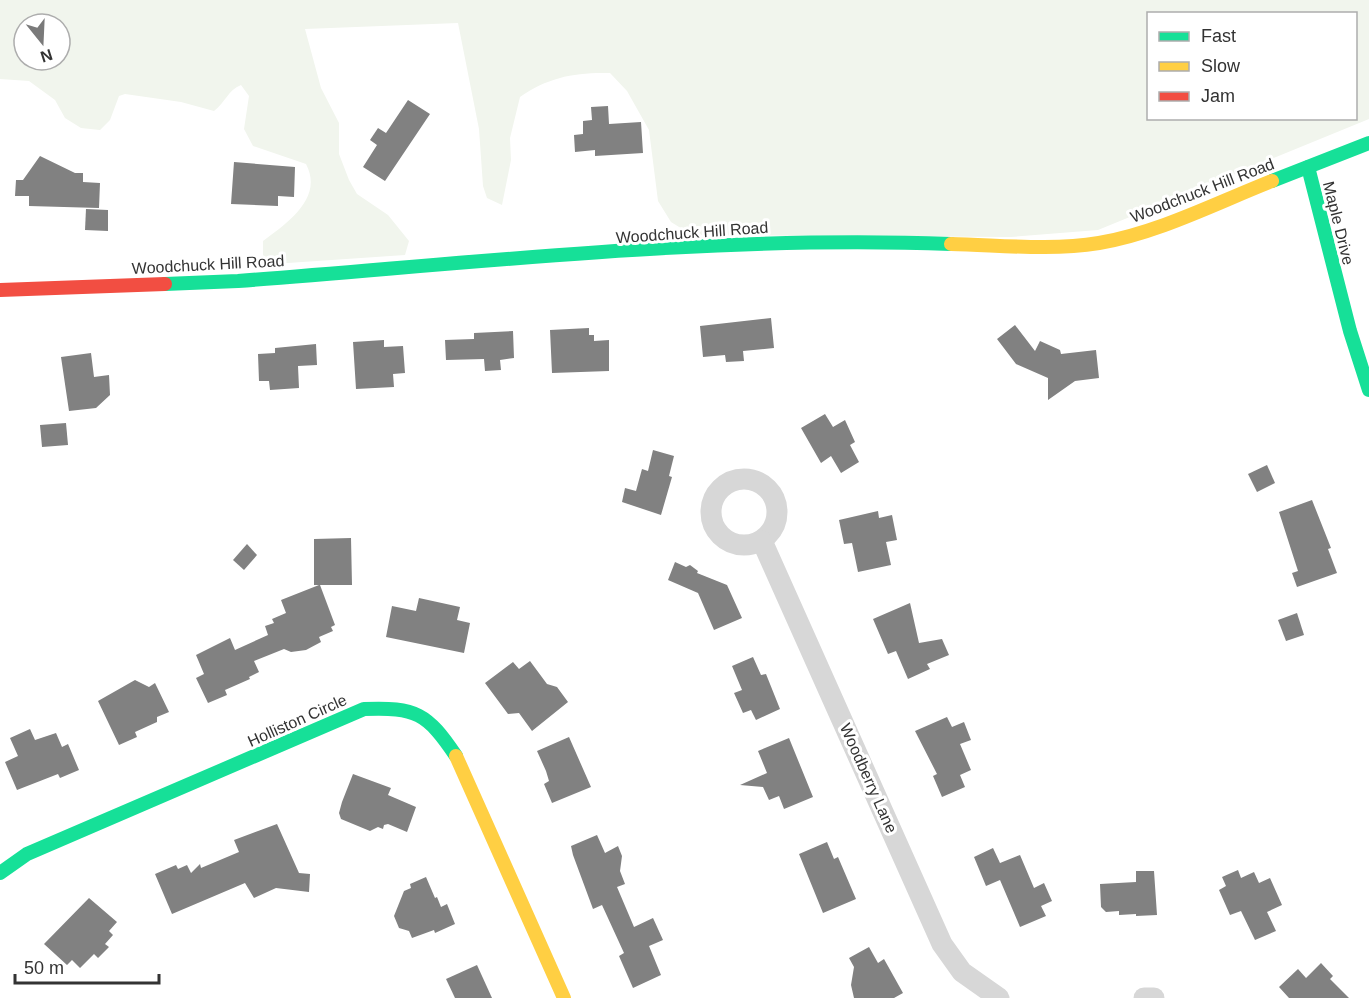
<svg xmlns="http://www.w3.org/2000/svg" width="1369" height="998" viewBox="0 0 1369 998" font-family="Arial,sans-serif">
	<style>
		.green { fill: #f1f5ed; fill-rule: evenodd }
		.building { fill: #818181 }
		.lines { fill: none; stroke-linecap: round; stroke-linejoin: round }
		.street { stroke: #d7d7d7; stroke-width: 21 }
		.fast { stroke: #16e098; stroke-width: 14 }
		.slow { stroke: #ffcf43; stroke-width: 14 }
		.jam { stroke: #f24e42; stroke-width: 14 }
		.labels { text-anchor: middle; stroke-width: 6; stroke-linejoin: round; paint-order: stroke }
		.street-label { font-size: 16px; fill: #333; stroke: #fff }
	</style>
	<rect width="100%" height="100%" fill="#fff"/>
	<path class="green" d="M0 0H1369V119L1098 230 1011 237 692 235 671 222 658 201 649 130 627 91 610 73C576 72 548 77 520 97L510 138 511 160 502 205 487 198 483 186 479 129 458 23 305 29 321 88 339 123V154L349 180 357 194 388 215 409 241 405 255 273 264 263 255V241C287 223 324 198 306 164L253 146 244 129 249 96 241 85C228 90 225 103 214 111L181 102 125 94 119 96 110 120 100 130 81 128 65 118 55 100 29 81 0 79ZM1148 14H1356V118H1148ZM24 24H60V60H24Z"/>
	<g class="building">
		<polygon points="408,100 430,114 385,181 363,167 377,145 370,140 378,128 386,133"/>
		<polygon points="608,106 609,124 641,122 643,153 595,156 595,150 575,152 574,135 583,134 583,121 592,120 591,107"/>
		<polygon points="40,156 75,173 83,173 83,182 100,183 99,208 29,206 29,196 15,196 16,180 23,180"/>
		<polygon points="234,162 295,167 294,197 278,196 278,206 231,204"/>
		<polygon points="86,209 108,210 108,231 85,230"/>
		<polygon points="771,318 774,348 743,351 744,361 726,362 725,355 703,357 700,326"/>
		<polygon points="1015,325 1035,351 1040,341 1060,350 1061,354 1096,350 1099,378 1075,381 1048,400 1048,378 1016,364 997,339"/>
		<polygon points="589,328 589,335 594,335 594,341 609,340 609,371 552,373 550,330"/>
		<polygon points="513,331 514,358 500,360 501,370 485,371 484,359 446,360 445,340 474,339 474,333"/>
		<polygon points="384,340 384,347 403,346 405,373 393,374 394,387 356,389 353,342"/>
		<polygon points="316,344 317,365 298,366 299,388 270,390 269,381 259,381 258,354 275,353 275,348"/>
		<polygon points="91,353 94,377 109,375 110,395 96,408 69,411 61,357"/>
		<polygon points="825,414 833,427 845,420 855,442 850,445 859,462 841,473 831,456 821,463 801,428"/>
		<polygon points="66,423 68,445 42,447 40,425"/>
		<polygon points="653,450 674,456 669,476 672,477 661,515 622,502 625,488 636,491 642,469 648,471"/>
		<polygon points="1267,465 1275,483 1257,492 1248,474"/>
		<polygon points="1312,500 1331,548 1328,549 1337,573 1297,587 1292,573 1298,571 1279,512"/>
		<polygon points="878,511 879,518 892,515 897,540 886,542 891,565 858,572 852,543 844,544 839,520"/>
		<polygon points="351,538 352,585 320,585 335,625 331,627 333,631 319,637 321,642 306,650 291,652 284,649 254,661 259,672 249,677 250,679 225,690 227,695 208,703 196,678 204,674 196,655 230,638 235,650 268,635 265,626 274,623 272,619 286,613 281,600 319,585 314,585 314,539"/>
		<polygon points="247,544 257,555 244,570 233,560"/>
		<polygon points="675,562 686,567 690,565 698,571 697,573 727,585 742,618 714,630 698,593 668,580"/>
		<polygon points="419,598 460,607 457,620 470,623 464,653 386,637 392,606 416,611"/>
		<polygon points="910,603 919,643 942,639 949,655 927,664 930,669 908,679 896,651 888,654 873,619"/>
		<polygon points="1297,613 1304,635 1286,641 1278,620"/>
		<polygon points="753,657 761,675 766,674 780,709 756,720 751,710 743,713 734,693 742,690 732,666"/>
		<polygon points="530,661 547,684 557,687 568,702 532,731 519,713 508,714 485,683 513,662 519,669"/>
		<polygon points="135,680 149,687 155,683 169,712 157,717 157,722 135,732 137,737 119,745 98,701"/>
		<polygon points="947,717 952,727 964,722 971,740 960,744 971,770 960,775 965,787 942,797 933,776 937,774 915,731"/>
		<polygon points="30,729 35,740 56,733 62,747 68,744 79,770 60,778 58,774 17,790 5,762 18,756 10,738"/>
		<polygon points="569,737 591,787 552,803 544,784 549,781 546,771 537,751"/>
		<polygon points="789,738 813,797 784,809 779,796 769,800 763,787 740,785 767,773 758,751"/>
		<polygon points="353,774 391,788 388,795 416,807 407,832 388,824 384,825 383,829 378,827 370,831 341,819 339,813 342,802"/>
		<polygon points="277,824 299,873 310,874 309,892 276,888 254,898 245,883 172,914 155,874 176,865 178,869 187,865 191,873 200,864 201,868 239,852 234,840"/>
		<polygon points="597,835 605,853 618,846 622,856 620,871 625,884 617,887 634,927 653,918 663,940 649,946 661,975 633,988 619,956 624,953 602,905 593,909 573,855 571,846"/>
		<polygon points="827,842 834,859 838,857 856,899 823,913 799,854"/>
		<polygon points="993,848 1000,863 1020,855 1034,888 1044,883 1052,901 1041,906 1046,916 1020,927 1000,880 986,886 974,857"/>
		<polygon points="1238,870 1241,878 1254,872 1259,883 1270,878 1282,905 1267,912 1276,931 1255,940 1241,911 1230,915 1219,890 1226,886 1222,877"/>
		<polygon points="1136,871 1154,871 1157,915 1136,916 1136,914 1119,915 1119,911 1106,912 1101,907 1100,884 1136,882"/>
		<polygon points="426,877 435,898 437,897 441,907 447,904 455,924 435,933 434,930 412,938 409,931 399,928 394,916 404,891 411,888 410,884"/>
		<polygon points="89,898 117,922 109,931 113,935 105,944 109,947 98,958 94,954 80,968 72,960 67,965 44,944"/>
		<polygon points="869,947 878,963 884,959 903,993 894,998 854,998 851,985 854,967 849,958"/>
		<polygon points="1321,963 1333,976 1330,979 1349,998 1289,998 1279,987 1298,969 1306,978"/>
		<polygon points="477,965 492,998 455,998 446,979"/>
	</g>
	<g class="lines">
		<g class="street">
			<circle cx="744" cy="512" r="33"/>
			<polyline points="762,541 942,944 962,972 999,998"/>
			<polyline points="1144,998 1154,998"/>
		</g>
		<g class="fast">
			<polyline points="1308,167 1350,331 1369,390"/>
			<polyline points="1272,181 1369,143"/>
			<path d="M165 284 238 281C475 263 713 235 951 244"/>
			<path d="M0 873 27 854 364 709C416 707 427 713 456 756"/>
		</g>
		<g class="slow">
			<path d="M951 244C1000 245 1050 251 1099 243 1158 233 1216 203 1272 181"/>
			<polyline points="456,756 564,998"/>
		</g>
		<polyline class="jam" points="0,290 165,284"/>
	</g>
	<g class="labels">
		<g class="street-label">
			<text transform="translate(1202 190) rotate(-21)" y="6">Woodchuck Hill Road</text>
			<text transform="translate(1339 223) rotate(76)" y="6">Maple Drive</text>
			<text transform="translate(692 232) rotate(-4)" y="6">Woodchuck Hill Road</text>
			<text transform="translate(208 264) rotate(-3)" y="6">Woodchuck Hill Road</text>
			<text transform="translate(297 720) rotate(-24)" y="6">Holliston Circle</text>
			<text transform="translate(869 778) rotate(66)" y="6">Woodberry Lane</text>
		</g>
	</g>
	<rect x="1147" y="12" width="210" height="108" fill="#ffffff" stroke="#adadad" stroke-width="1.5"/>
	<rect x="1159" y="32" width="30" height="9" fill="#16e098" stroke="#adadad" stroke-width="1.5"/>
	<text x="1201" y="42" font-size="18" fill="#333333">Fast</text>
	<rect x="1159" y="62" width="30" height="9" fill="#ffcf43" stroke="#adadad" stroke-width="1.5"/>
	<text x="1201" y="72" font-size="18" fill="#333333">Slow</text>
	<rect x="1159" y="92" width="30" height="9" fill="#f24e42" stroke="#adadad" stroke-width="1.5"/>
	<text x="1201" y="102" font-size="18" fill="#333333">Jam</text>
	<g transform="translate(42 42) rotate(162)"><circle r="28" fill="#ffffff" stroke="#adadad" stroke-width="1.5"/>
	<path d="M0-4.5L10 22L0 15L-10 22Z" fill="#7a7a7a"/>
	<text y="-9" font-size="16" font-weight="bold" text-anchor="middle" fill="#333333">N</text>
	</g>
	<path d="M15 974v9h144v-9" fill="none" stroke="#333333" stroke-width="3"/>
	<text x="24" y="974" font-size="18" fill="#333333" stroke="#ffffff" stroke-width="4.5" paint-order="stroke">50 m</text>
</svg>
